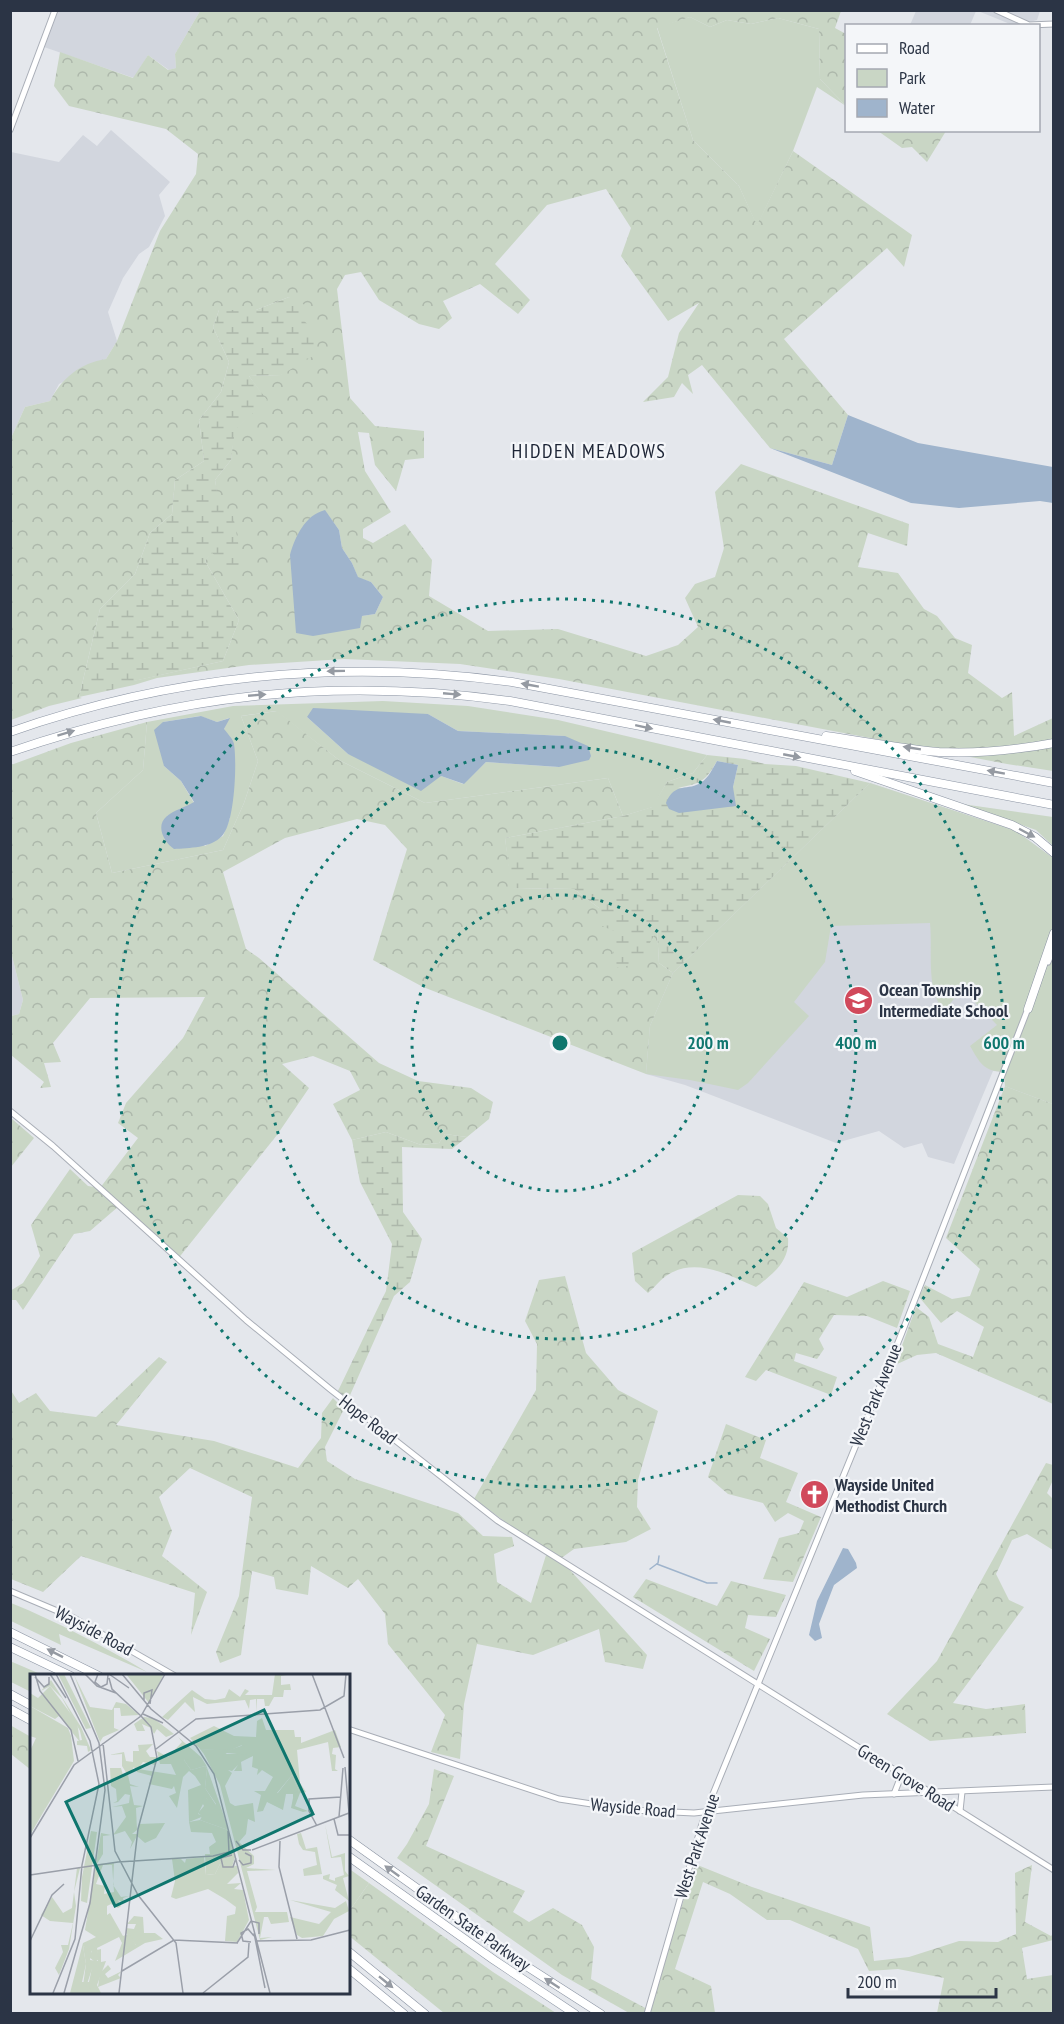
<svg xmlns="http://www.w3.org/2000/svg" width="1064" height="2024" viewBox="0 0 1064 2024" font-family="'PT Sans Narrow',sans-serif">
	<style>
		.built { fill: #d2d6de }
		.green { fill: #c9d6c5; fill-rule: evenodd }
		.forest { fill: url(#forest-crowns); fill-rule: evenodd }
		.wetland { fill: url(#wetland-marsh); fill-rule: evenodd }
		.water { fill: #9fb4cc }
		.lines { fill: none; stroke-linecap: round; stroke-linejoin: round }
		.stream { stroke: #9fb4cc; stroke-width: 1.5 }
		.secondary-casing { stroke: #a9aeb7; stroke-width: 7 }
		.highway-casing { stroke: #8b94a3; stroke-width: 9 }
		.secondary { stroke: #fff; stroke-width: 5 }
		.highway { stroke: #fff; stroke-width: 8 }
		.oneway { fill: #959aa2 }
		.ring { fill: none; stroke: #0f766e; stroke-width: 3; stroke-dasharray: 3 6 }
		.labels { text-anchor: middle; stroke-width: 4.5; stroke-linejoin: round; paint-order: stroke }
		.poi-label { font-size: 18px; font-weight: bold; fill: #2b3445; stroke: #f4f6f9; text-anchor: start }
		.street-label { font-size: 18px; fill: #2b3445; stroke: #f4f6f9 }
		.neighbourhood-label { font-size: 20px; letter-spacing: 1.5px; fill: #1d2536; stroke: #f4f6f9 }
		.inset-road { fill: none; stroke: #9a9fa9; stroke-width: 1.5 }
		.view { fill: #0f766e; fill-opacity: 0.15; stroke: #0f766e; stroke-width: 3 }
		.inset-edge { fill: none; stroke: #2b3445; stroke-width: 3 }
		.centre { fill: #0f766e; stroke: #f4f6f9; stroke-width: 3 }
		.ring-label { font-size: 18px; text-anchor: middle; font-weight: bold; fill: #0f766e; stroke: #f4f6f9; stroke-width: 4.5; stroke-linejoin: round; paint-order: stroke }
	</style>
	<defs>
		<pattern id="forest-crowns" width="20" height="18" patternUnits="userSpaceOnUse" patternTransform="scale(1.5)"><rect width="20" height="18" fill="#c9d6c5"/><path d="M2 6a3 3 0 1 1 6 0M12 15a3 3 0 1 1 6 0" fill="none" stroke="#adb8ab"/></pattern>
		<pattern id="wetland-marsh" width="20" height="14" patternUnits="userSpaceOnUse" patternTransform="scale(1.5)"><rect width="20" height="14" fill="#c9d6c5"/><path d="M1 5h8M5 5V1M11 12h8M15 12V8" fill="none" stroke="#adb8ab"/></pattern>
	</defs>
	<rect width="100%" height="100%" fill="#e4e7ec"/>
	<g class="built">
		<polygon points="57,11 200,11 175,54 176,68 169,70 148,55 134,78 44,47"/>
		<polygon points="916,11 916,10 976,11 970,25 910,25"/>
		<polygon points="978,11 1040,11 1037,20 1015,26"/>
		<polygon points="111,130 170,182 159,195 165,216 149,247 139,254 123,278 108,312 117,341 106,359 59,384 50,401 25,407 11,438 11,152 59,162 83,135 97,146"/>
		<polygon points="870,783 1016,831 1054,859 1053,1104 1005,1086 1004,1072 993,1071 954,1164 928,1157 922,1143 904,1148 879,1131 836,1143 685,1085 646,1074 650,1026 673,973"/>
		<polygon points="10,948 23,1000 19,1014 11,1016"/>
	</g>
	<g class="green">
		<polygon points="690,17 710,27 727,20 751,24 778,18 819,29 820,79 846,106 817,87 793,151 757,226 739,186 693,140 657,27"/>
		<path d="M383 701 468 706 558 720 707 755 693 773 667 782 653 807 623 816 608 778 425 803 339 760 276 711 241 716 258 761 244 803 223 850 112 873 96 813 143 770 147 722 233 706ZM428 714 458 731 565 736 558 767 486 762 463 784 441 776 348 754 307 717ZM200 716 217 722 229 718 224 729 230 818 223 836 205 846 167 816 194 803 181 781 164 766 163 722Z"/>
		<path d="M870 783 1016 831 1053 858V1104L1005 1086 1004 1072C983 1071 980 1063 970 1046L997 1025 962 989 944 1011C925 987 933 952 930 923L831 926 825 962 794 1002 809 1016 748 1083 738 1090 690 1080 646 1074 650 1026 673 973Z"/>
		<polygon points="962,804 1053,817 1053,846 1036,830"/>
		<path d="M11 1603C58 1622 103 1646 147 1672L59 1634 61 1645 11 1621Z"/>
		<polygon points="10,1661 45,1676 32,1676 31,1692 11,1682"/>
		<polygon points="348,1868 369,1883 348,1913"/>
	</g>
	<g class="forest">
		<path d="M200 11H841L835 28 846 34V106L820 79 819 29 778 18 751 24 727 20 710 27 690 17 657 28 693 140 739 186 757 225 793 151 912 235 904 267 887 248 784 339 848 415 832 465 770 448 702 365 688 375 693 394 682 383 674 397 643 402 668 377 679 333 699 303 668 321 621 256 631 228 606 189 547 205 495 264 530 300 518 314 480 284 443 301 452 318 439 329 419 324 379 300 361 272 345 275 337 289 350 398 375 426 424 431V458L405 460 396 491 375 465 369 433 358 432 365 471 391 512 363 529V538L373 543 405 524 432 560 429 596 488 631 558 629 646 656 678 645 698 627 685 598 695 584 715 577 724 548 715 492 741 464 909 524 907 546 868 533 858 567 898 573 924 609 937 616 955 638 972 645 968 673 1002 698 1012 692 1014 736 1053 718V771L1007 764 559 679 460 664 344 659 249 665 157 678 134 685 133 681 223 661 239 620 205 561C221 543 219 504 215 480L231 460 234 430 266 400 249 376 281 375 303 320 289 297 256 310H219L213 327 229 362 221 392 199 420 204 461 175 480 172 514 150 533 135 574 100 609 79 697 82 698 49 706 11 720V438L25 407 50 401C62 378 80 363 106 359L117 341 160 231 196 174 198 154 166 129 69 106 54 86 60 52 133 78 148 55 168 70 176 68 175 54ZM325 511 339 530 342 548 352 563 358 578 371 582 383 597 375 614 362 616Z"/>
		<polygon points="878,131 946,131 927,162 912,147 902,148"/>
		<polygon points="277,711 339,760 425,803 608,778 623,816 505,838 512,888 574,889 599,908 657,928 659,963 673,973 650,1026 646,1074 423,987 373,960 407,849 385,825 357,819 285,838 223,872 246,949 259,958 379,1063 418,1081 471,1088 493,1102 489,1119 467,1137 445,1134 439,1143 421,1145 386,1132 352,1140 333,1104 360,1090 350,1071 313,1056 282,1064 309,1088 277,1135 177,1260 119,1206 90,1231 74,1234 23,1310 16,1300 11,1300 10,1291 23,1283 40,1256 31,1225 70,1169 88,1186 100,1188 138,1138 118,1123 126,1103 183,1038 205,997 90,998 53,1043 61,1062 44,1063 51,1087 40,1088 44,1082 11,1055 11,1016 19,1014 23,1000 10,948 11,765 71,743 147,722 143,770 96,813 112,873 223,850 244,803 258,761 241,716"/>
		<polygon points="1005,1086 1053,1104 1053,1404 936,1353 917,1355 895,1365 916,1307 929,1317 938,1344 973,1357 984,1327 957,1311 941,1323 919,1297 925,1285 952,1299 970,1296 980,1269 946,1238"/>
		<polygon points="11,1118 34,1138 11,1167"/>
		<path d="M738 1195 760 1196 768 1204 776 1228 788 1238C790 1261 773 1274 756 1287 728 1275 695 1256 666 1276 659 1281 654 1288 648 1293L635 1281 632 1253Z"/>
		<polygon points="565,1276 586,1353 618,1390 658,1411 638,1480 637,1507 651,1529 626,1542 574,1549 560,1559 647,1655 643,1669 605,1662 599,1629 533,1655 477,1644 464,1704 460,1759 431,1752 445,1715 388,1644 385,1614 358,1579 348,1588 311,1566 308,1595 276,1589 274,1577 252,1571 241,1655 220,1663 216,1652 239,1596 252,1497 190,1468 159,1497 172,1531 162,1556 207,1592 191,1635 195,1593 81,1556 43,1592 11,1579 10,1389 19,1403 36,1393 50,1411 96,1417 159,1357 167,1362 116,1425 214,1441 298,1468 321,1438 322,1413 333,1398 344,1409 325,1447 327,1461 355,1479 458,1513 483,1536 512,1537 514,1546 494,1554 497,1582 531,1603 547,1552 474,1499 536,1390 537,1344 525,1321 539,1280"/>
		<polygon points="883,1281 910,1291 897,1328 867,1316 834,1315 819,1339 824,1349 817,1359 796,1353 794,1361 837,1377 831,1395 766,1370 756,1381 745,1377 804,1282 847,1297"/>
		<polygon points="726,1424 766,1440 760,1458 798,1473 786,1502 821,1517 793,1582 763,1579 779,1538 799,1533 804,1521 788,1513 775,1522 763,1503 728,1494 708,1477"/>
		<polygon points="1046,1463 1053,1465 1053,1480 1047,1493 1053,1499 1053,1550 1027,1534 1012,1540 996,1574 1009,1600 1024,1607 953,1703 986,1709 1025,1704 1026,1733 930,1741 887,1714 937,1661"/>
		<polygon points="646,1579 717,1606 731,1581 786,1595 776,1617 748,1615 745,1628 770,1639 754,1671 633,1597"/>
		<polygon points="10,1725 31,1737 31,1770 11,1754"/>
		<polygon points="434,1769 454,1776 426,1846 525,1891 513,1912 529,1922 553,1908 582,1925 594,1947 591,1979 649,2010 695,1864 752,1887 870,1927 874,1961 909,1957 959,1941 998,1942 1016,1934 1015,1873 1032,1865 1025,1922 1051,1936 1053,1934 1053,1940 1022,1948 1027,1979 1053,1975 1053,2013 937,2013 944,1978 898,1969 869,1971 858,1949 790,1920 767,1920 730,1894 703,1882 675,1969 711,1986 715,2013 629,2013 562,1975 397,1858 407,1844 429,1804"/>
		<polygon points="369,1883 493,1972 556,2013 444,2013 348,1935 348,1913"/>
	</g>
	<g class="wetland">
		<polygon points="289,297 307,306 303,320 314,330 315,355 281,375 249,376 267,400 235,430 231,460 215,480 219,503 233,515 242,563 231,569 212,553 205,561 239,620 223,661 134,681 134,685 79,697 100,609 135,574 150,533 172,514 175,480 204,461 199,420 221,392 229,362 213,327 219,310 256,310"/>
		<path d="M707 755 745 759 765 764 796 766 870 783 673 973 659 963 657 930 639 963 619 968 611 964 616 932 600 925 599 908 574 889 511 888 505 838 623 816 652 807 667 782 693 773ZM717 761 738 765 733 787 678 788C701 783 705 782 717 761Z"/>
		<polygon points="386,1132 421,1145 439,1143 445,1134 467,1137 452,1149 402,1147 403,1212 422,1239 410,1282 394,1296 347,1402 337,1393 386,1291 392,1244 360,1182 352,1140"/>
	</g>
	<g class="water">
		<polygon points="848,415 918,443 1053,467 1053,503 1040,501 959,508 911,503 770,448 832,465"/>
		<path d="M325 510 339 530 342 548 352 563 358 577 371 582 383 597 375 614 362 616 360 628 313 636 296 633 290 555C295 537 305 515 325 510Z"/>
		<polygon points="313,708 428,714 458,731 565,736 588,746 591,756 589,760 559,767 486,762 464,784 441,776 421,791 348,754 307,717"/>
		<path d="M201 716 217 722 230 718 224 729C227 733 233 739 234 744 237 762 235 823 222 836 211 848 189 848 174 849 164 842 155 826 167 816 174 810 186 807 194 802L181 781 164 766 154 730 163 722Z"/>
		<path d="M717 761 738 765 733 787 736 806 679 813 669 809 666 803C675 781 688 792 702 782 709 777 713 768 717 761Z"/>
		<polygon points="843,1548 848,1549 856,1563 857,1568 834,1585 819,1624 822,1638 815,1641 809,1635 817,1601"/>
	</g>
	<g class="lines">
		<g class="stream">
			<polyline points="657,1564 707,1583 717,1583"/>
			<polyline points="650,1569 658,1563 659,1556"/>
		</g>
		<defs>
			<g id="secondary">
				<polyline points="996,10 1029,25 1054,24"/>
				<polyline points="10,130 55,10"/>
				<polyline points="1048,962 1054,948"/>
				<polyline points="10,1111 53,1146 246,1320 330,1389 498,1521 1054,1870"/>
				<polyline points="10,1591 74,1618 175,1676"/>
				<polyline points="348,1729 559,1799 631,1810 694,1813 863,1795 1054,1787"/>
				<polyline points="894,1794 901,1776"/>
				<polyline points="960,1811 962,1792"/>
				<polyline points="647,2014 701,1827 713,1794 901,1335 1029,1006"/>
			</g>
			<g id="highway">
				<path d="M10 732C173 675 342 659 512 682L1054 783"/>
				<path d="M826 736C863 741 901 749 939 752 978 754 1016 750 1054 743"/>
				<path d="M10 752C180 694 333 677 510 701L1054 805"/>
				<polyline points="855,771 1012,825 1035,837 1054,853"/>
				<polyline points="1028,1009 1054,933"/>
				<polyline points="10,1632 99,1676"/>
				<polyline points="10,1647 71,1676"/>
				<polyline points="10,1694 32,1706"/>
				<polyline points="10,1709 32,1721"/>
				<polyline points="348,1839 520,1962 601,2014"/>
				<polyline points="348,1856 494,1960 575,2014"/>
				<polyline points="348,1951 425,2014"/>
				<polyline points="348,1968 404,2014"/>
			</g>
		</defs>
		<use href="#secondary" class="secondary-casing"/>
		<use href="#highway" class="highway-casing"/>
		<use href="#secondary" class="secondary"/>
		<use href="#highway" class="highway"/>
	</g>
	<defs><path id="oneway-solid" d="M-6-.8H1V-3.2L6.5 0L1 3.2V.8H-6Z" transform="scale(1.5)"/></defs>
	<g class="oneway">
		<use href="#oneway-solid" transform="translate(336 671) rotate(179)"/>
		<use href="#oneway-solid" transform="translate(530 685) rotate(-170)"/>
		<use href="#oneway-solid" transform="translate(452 694) rotate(5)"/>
		<use href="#oneway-solid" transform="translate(257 695) rotate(-5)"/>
		<use href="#oneway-solid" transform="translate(722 721) rotate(-169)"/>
		<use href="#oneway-solid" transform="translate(644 727) rotate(12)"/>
		<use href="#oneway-solid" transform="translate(66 733) rotate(-17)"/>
		<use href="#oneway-solid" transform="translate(912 748) rotate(-171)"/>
		<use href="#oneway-solid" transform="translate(792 756) rotate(11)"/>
		<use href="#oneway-solid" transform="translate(996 772) rotate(-170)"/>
		<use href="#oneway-solid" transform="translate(1027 833) rotate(28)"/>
		<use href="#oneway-solid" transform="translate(55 1653) rotate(-153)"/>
		<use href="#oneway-solid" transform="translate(392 1871) rotate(-144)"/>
		<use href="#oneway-solid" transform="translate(386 1982) rotate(39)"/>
		<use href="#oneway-solid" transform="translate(552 1983) rotate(-147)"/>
	</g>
	<g class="ring">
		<circle cx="560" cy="1043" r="148"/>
		<circle cx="560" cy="1043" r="296"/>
		<circle cx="560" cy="1043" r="444"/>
	</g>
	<defs>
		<symbol id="school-disc" viewBox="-11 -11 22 22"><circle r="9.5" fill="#d1495b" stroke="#f4f6f9"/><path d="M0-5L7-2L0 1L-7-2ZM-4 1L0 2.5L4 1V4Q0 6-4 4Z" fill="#fff"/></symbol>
		<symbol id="church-disc" viewBox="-11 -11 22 22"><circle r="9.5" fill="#d1495b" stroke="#f4f6f9"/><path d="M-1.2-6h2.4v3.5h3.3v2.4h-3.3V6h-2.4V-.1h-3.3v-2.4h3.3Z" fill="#fff"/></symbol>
	</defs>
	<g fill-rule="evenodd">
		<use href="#school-disc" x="842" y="984" width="33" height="33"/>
		<use href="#church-disc" x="798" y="1478" width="33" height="33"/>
	</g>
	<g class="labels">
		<g class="poi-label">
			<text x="879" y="996">Ocean Township<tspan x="879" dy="21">Intermediate School</tspan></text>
			<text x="835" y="1491">Wayside United<tspan x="835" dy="21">Methodist Church</tspan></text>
		</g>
		<g class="street-label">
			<text transform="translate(876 1395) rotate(-68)" y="6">West Park Avenue</text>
			<text transform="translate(368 1420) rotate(38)" y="6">Hope Road</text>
			<text transform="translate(94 1631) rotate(28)" y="6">Wayside Road</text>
			<text transform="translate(906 1778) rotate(32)" y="6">Green Grove Road</text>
			<text transform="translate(633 1808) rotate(5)" y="6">Wayside Road</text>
			<text transform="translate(697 1846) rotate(-72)" y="6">West Park Avenue</text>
			<text transform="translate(473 1928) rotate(35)" y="6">Garden State Parkway</text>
		</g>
		<g class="neighbourhood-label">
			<text x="589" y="458">HIDDEN MEADOWS</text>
		</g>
	</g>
	<g transform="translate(30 1674)">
		<rect width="320" height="320" fill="#e4e7ec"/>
		<path d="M20 12 47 48 50 68 29 42 25 45 0 32V19L8 24ZM159 82 171 83 176 91 193 139 183 134 186 130 175 114 177 95 175 92 161 96 154 86ZM262 101 269 117 263 124V120H247ZM170 146 198 156 205 183 202 193 190 190 185 200 176 201 175 180H180L179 173 186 168 182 159 161 158 159 148ZM104 242 113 243 114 259 122 260H107L106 271 96 259V254L104 255 106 250H97Z" fill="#c9d6c5"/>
		<path d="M28 0H34L61 54 56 55ZM96 0H134L119 29ZM245 0H262L251 2V11L260 10 261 16H254L253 23H244L239 32H235L234 25H227V38L226 25 220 26 219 35 215 26 177 30 163 23 165 38 155 28 138 46 132 43 162 16 175 25 185 26 195 24 199 15 210 23 215 15 219 17 215 21H242ZM44 1 60 33 82 36 86 28 96 30 109 41 91 42 90 34H84V54L89 56 73 63 70 68ZM21 6 51 53 61 76 58 78 57 72 47 71V67L52 66 50 57 32 24 20 12 11 17ZM0 32 38 54 41 62 44 87 14 137 15 130 0 134V77L6 64 0 62ZM114 43 123 44 144 60 136 63 127 55 124 60 121 54 112 50 115 57H107L104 50ZM232 44 236 56H264L265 63H271V69L305 56 311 73 303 74 302 80 306 81 305 95 308 97H302L298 68 267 76 270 109 276 118 270 119 265 132 278 137 273 138 261 134 264 119 269 117 262 101 247 119 256 120 253 136 237 128 233 137 227 138 231 121 224 117H235L243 103 232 96 227 101 228 95 222 93 223 82 211 88 212 97H204L208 91 202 97 198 96 202 99 195 112 200 129 205 132 223 129 225 148 218 145 216 160 209 168 224 182V190L216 194 246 196 217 197 227 233 225 238H257L259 248 241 250 238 243H234L230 264 242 263 230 266 190 111 174 80H207L212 71 199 77 170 75 160 64 184 52 204 62 226 63 227 47ZM148 63 171 83 154 86 161 96 175 92 177 95 175 114 186 131 183 134 176 124 168 140 174 142 159 148 158 116 171 111 165 102 159 97 153 103 147 134 139 122 146 119 144 112 142 115 119 110 122 102 107 98 104 93 98 101 100 110 109 113 100 112 104 131 113 132 106 134 107 156 102 160H108L109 150 135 149 126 164 115 169 107 162 100 175 102 168 95 157 83 161 96 143 92 132 82 133 99 129 100 121 95 120 88 128 83 129 87 127 86 115 81 112 80 94H91L93 101 97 100 92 92V80L79 81 94 78 96 87 103 88V77H109L108 71 123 70 116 77 120 83H127L125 91 113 88 108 95 146 101 141 90H130L127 77 138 83 152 68ZM295 150 302 183 315 179V197L319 202 313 204 319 227 305 216 307 211 293 205V202L300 200 299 205 305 207V204L314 201 311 183 301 184ZM61 157 67 158 57 229 51 227 52 203ZM71 159 81 161 73 162V180L67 190 84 189 83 211 91 223 99 222 93 224 94 229 88 226 91 232 88 234 81 230 77 232V241L80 239 93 262 99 260 106 271V259H125L133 265 115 269 85 287 92 269 89 263 67 274 69 285 65 288 59 283 62 277 53 272 56 290 52 308H59L62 294 63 319H40L53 269 66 263 55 256ZM73 191H82L84 218 74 220 75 212 66 210ZM174 183 176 201 185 200 190 190 207 192 208 199 197 210 211 209 204 215 213 216 219 246 207 268 195 267 197 242 205 240 206 233 195 225 178 215 146 225 141 223 145 207 142 185H151L155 189 156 185ZM47 194H50L44 218 46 232 39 275 29 301 25 294 33 278 31 271H38L43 249 20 247 11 241 22 223 33 239 42 234ZM260 226 305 234 316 227 319 237 304 245 293 262 272 264 267 261 260 243 289 250 301 238ZM78 291 81 295 75 300 78 304 92 297 88 301 91 304 68 313 70 299Z" fill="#c9d6c5" fill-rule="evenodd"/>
		<path d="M214 71 217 81 197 79 185 87 180 88 170 75 199 76ZM175 123 193 139 198 156 170 146 172 142 168 139 174 132 171 126ZM12 128 16 130 14 137 0 161V134ZM271 159 276 175 287 173 292 200 274 202 273 195 287 191 285 178 273 176 269 170 267 160ZM53 272 62 275 60 286 68 287 67 276 71 275V288L76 287 67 311 71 319H63L59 313 62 295 56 313 53 312 56 290Z" fill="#c9d6c5"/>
		<path class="inset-road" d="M5 0 10 17 41 56 48 87M20 0 36 24M55 0 67 12 86 19M68 0 65 8 71 13 77 10 78 1M79 0 99 14M92 0 121 35 166 72 184 100 240 319M282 0 314 84M5 3 14 13 19 10V3M79 4 82 15 111 42M114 26V19L122 16 120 30M113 40 133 49M73 69 85 177 108 221 146 269 153 319M126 75 166 45 290 36 314 22 316 0M315 93 320 150M309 143 313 94M304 145 308 161H319M287 152 279 137V125L311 123M0 164 44 91 111 42 135 0M206 167 213 176H221M250 167 249 193 267 265M222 176 319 139M202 181 191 184 193 193H203L206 184M183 182 199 178 198 157M209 186 213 191 221 189V182L215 179M0 201 88 188 183 182M224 259 235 314M0 267 22 221 34 210M226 267 281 266 320 256M221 268 213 267 211 259 218 255 224 262M207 269 221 247 229 249V260M92 297 144 266 208 269M23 319 45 265 52 191 69 110 60 67 26 0M34 319 60 229 75 116 69 69 40 0M89 319 108 155 127 84 121 53 111 42M173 319 218 283 219 269"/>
		<path class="view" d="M234 36 283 140 85 232 36 128Z"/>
		<rect width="320" height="320" class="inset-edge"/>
	</g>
	<circle cx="560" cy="1043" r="9" class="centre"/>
	<g class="ring-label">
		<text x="708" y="1049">200 m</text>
		<text x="856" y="1049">400 m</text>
		<text x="1004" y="1049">600 m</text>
	</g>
	<rect width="1064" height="2024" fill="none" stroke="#2b3445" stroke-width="24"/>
	<rect x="845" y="24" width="195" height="108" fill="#f4f6f9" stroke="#a4a8b1" stroke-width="1.5"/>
	<rect x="857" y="44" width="30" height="9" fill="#ffffff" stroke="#a4a8b1" stroke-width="1.5"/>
	<text x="899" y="54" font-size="18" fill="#2b3445">Road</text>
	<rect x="857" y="69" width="30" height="18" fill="#c9d6c5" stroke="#a4a8b1" stroke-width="1.5"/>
	<text x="899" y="84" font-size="18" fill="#2b3445">Park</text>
	<rect x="857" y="99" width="30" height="18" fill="#9fb4cc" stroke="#a4a8b1" stroke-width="1.5"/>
	<text x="899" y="114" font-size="18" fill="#2b3445">Water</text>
	<path d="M848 1988v9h148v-9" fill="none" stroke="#2b3445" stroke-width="3"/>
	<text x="857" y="1988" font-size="18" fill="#2b3445" stroke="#f4f6f9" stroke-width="4.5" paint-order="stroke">200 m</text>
</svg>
